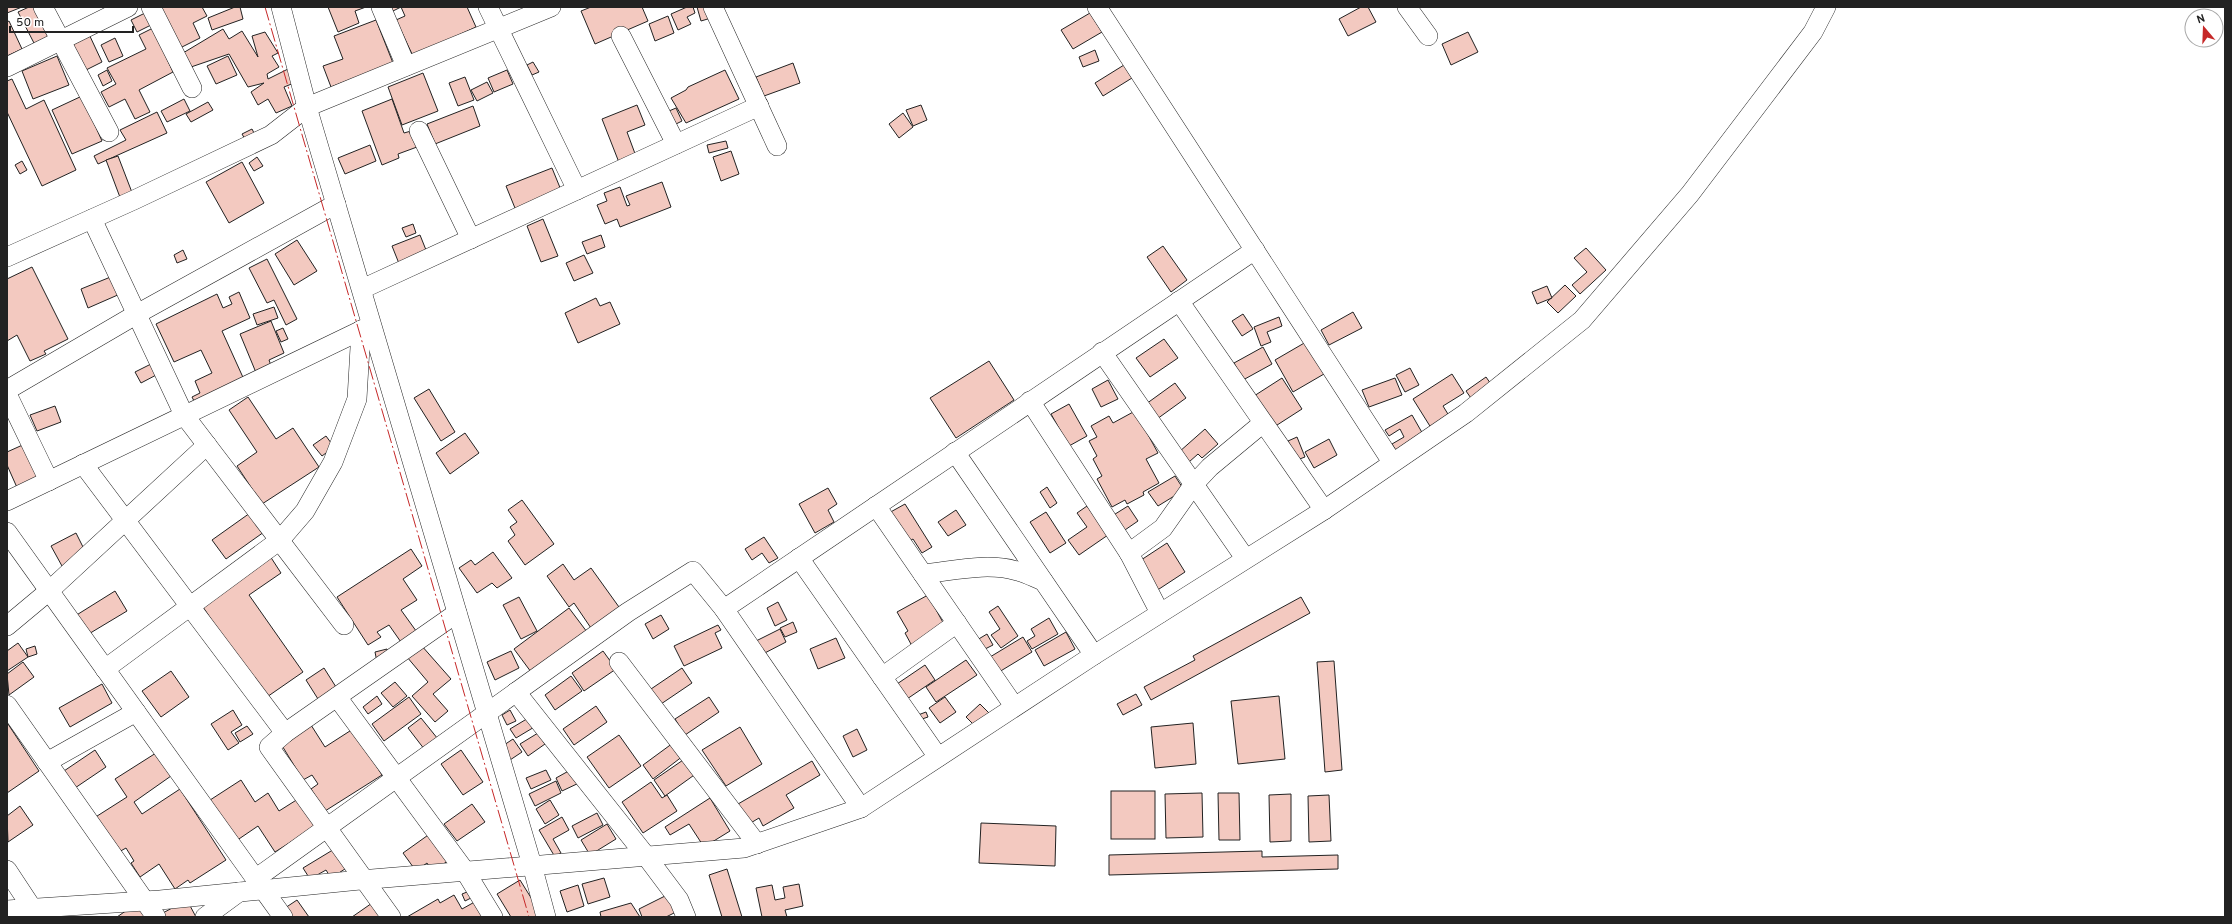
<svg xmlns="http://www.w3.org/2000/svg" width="2232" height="924" viewBox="0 0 2232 924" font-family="Overpass,sans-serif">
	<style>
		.building { fill: #f3c9c0; stroke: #222 }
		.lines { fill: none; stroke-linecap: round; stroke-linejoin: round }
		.minor-casing { stroke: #222; stroke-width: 20 }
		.minor { stroke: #fff; stroke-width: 19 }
		.power { stroke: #c62828; stroke-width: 1; stroke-dasharray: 14 3 2 3; stroke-linecap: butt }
	</style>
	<rect width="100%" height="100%" fill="#fff"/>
	<g class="building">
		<polygon points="7,7 22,7 7,13"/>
		<polygon points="29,7 33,7 49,39 35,45 18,12"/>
		<polygon points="161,7 202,7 207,16 193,23 200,38 180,48"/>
		<polygon points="235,7 240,7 243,19 212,30 208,18"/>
		<polygon points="328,7 366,7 355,11 359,23 338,32"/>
		<polygon points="391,7 401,7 393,11"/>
		<polygon points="401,7 467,7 476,27 413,56 396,20 405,16"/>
		<polygon points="591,7 642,7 648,21 595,44 581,11"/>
		<polygon points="687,7 693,7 695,13 687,17 691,24 678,30 671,14"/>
		<polygon points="697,7 708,7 711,18 701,21"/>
		<polygon points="1361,7 1368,7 1376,22 1348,36 1339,19"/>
		<polygon points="145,13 151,25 137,32 131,20"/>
		<polygon points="1090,13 1102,32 1073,49 1061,30"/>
		<polygon points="668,16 674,33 655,41 649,24"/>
		<polygon points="376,20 393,63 331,87 323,66 343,59 334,36"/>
		<polygon points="9,21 22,49 7,56 7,22"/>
		<polygon points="153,28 173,72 139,90 150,112 135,119 125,99 109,107 101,92 116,84 107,68 146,49 139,35"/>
		<polygon points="223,29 229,39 242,31 258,57 252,36 265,32 278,53 272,56 279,67 267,74 268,79 288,69 294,83 284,87 292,106 276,113 268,99 258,105 251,92 264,83 248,87 229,54 191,67 183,53"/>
		<polygon points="88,32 102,62 84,71 69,41"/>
		<polygon points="1468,32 1478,52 1451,65 1442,44"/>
		<polygon points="115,38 123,56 109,62 101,45"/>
		<polygon points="1095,50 1099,61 1083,67 1079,57"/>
		<polygon points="57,56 69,85 33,99 22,71"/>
		<polygon points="228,56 237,75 216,84 207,66"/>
		<polygon points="533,62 539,72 532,75 527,65"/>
		<polygon points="793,63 800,83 764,96 756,77"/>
		<polygon points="1124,65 1132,78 1103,96 1095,83"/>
		<polygon points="107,70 112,81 103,86 98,75"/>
		<polygon points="507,70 513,84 494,92 488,78"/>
		<polygon points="725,70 739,99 686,123 671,98 686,90 688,87"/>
		<polygon points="423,73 438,111 402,125 388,87"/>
		<polygon points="465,77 474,100 458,106 449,83"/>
		<polygon points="12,79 26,109 44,100 76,170 42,186 7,112 7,81"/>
		<polygon points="487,82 493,93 477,101 471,90"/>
		<polygon points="82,96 102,141 72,154 52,110"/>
		<polygon points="184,99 190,111 167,122 161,111"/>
		<polygon points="392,99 404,133 411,131 417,147 398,154 399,158 382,165 362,111"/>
		<polygon points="208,102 213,110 191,122 186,114"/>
		<polygon points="637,105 645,125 627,132 637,159 620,165 602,119"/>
		<polygon points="921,105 927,120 913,126 906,110"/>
		<polygon points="473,106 480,126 435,144 427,124"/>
		<polygon points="676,108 682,121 676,124 669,111"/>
		<polygon points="157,112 167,133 98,164 94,156 126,140 120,130"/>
		<polygon points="903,113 913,127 899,138 889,124"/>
		<polygon points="252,129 256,137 246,141 242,134"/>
		<polygon points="726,141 728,148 709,153 707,145"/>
		<polygon points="370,145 376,161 345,174 338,158"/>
		<polygon points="731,151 739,174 721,181 713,157"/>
		<polygon points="118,156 133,195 121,200 106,160"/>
		<polygon points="257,157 263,166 254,171 249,163"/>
		<polygon points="22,161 27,170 20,174 15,165"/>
		<polygon points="242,162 264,203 229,223 206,182"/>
		<polygon points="552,168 563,195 517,213 506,186"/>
		<polygon points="662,182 671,207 620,227 617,219 605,224 597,205 607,201 604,193 620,187 627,206 630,205 626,196"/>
		<polygon points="543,219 558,256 541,262 527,226"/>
		<polygon points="413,224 416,233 406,237 402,228"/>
		<polygon points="420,235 428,255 400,266 392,246"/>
		<polygon points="601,235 605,247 587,254 582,242"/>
		<polygon points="297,240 317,271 294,285 275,254"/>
		<polygon points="1163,246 1187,280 1171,292 1147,257"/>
		<polygon points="1586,248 1606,270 1580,294 1572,285 1587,272 1574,258"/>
		<polygon points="183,250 187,259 177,263 174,255"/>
		<polygon points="584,255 593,273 574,281 566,263"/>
		<polygon points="267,259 297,319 286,325 274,300 267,303 249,268"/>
		<polygon points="32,267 68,339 44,351 46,354 30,361 17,335 7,341 7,279"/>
		<polygon points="113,276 120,294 88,308 81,289"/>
		<polygon points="1565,285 1576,296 1558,313 1547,302"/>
		<polygon points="1547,286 1552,298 1537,304 1532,292"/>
		<polygon points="239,292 250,318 222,331 246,384 197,407 192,397 200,393 195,381 212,373 201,350 174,362 156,324 217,294 223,308 232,304 229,297"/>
		<polygon points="596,298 600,306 610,302 620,324 578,343 565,313"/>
		<polygon points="274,307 278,318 257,325 253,314"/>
		<polygon points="1353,312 1362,328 1329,345 1321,330"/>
		<polygon points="1243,314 1253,329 1242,336 1232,321"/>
		<polygon points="1279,317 1282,326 1267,332 1271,342 1261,346 1254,327"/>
		<polygon points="271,321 284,353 269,360 272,368 257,375 240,334"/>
		<polygon points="283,328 288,339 281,342 276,331"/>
		<polygon points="1164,339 1178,358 1150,377 1136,358"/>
		<polygon points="1306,342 1324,374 1293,392 1275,360"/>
		<polygon points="1263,347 1272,364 1243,380 1234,363"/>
		<polygon points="989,361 1014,400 956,438 930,398"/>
		<polygon points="155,362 160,373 141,383 135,372"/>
		<polygon points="1410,368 1419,385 1405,392 1396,375"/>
		<polygon points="1452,374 1464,393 1443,406 1451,419 1433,431 1413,399"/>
		<polygon points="1486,377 1493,387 1473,401 1466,391"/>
		<polygon points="1282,378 1302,409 1274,427 1254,396"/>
		<polygon points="1395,378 1402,395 1369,407 1362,390"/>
		<polygon points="1108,380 1118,399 1101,407 1092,389"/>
		<polygon points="1175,383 1186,398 1157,419 1146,404"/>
		<polygon points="429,389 455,432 441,441 414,398"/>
		<polygon points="248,397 276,439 293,428 319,467 262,504 237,466 257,452 229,410"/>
		<polygon points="1069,404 1087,436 1069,446 1051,414"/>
		<polygon points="55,406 61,422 37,431 30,415"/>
		<polygon points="1135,411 1158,453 1146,459 1159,483 1143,492 1144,495 1127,504 1125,500 1112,507 1097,479 1102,476 1093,459 1097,456 1089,441 1097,437 1091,426 1109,416 1113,423"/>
		<polygon points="1412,415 1424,436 1397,452 1392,444 1404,437 1400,429 1389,436 1385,430"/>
		<polygon points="1205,429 1218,444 1202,458 1198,454 1189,462 1179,452"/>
		<polygon points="465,433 479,453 450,474 436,453"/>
		<polygon points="326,436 334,447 322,456 313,445"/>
		<polygon points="1297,437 1305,457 1297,460 1288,441"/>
		<polygon points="1329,439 1337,455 1314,468 1305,452"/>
		<polygon points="27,443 44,481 19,492 7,465 7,452"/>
		<polygon points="1175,476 1184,490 1158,506 1148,492"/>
		<polygon points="1047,487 1057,503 1050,508 1040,492"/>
		<polygon points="828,488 837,504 828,510 834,522 815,533 799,504"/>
		<polygon points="522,500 554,544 525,565 508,541 515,535 510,527 517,522 508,510"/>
		<polygon points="905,504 932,547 922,553 913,539 906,543 887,514"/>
		<polygon points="1087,506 1108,535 1079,555 1068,540 1087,527 1077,513"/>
		<polygon points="1128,506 1138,521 1122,532 1112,516"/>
		<polygon points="956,510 966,525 948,536 938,522"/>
		<polygon points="1046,512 1066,543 1050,553 1030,522"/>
		<polygon points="250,513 264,532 226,559 212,540"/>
		<polygon points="76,533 86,553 62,566 51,546"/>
		<polygon points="764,537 778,558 769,563 762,553 752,560 745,549"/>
		<polygon points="1167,543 1185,572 1156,591 1138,562"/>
		<polygon points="411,549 422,566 403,579 417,600 401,610 419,635 403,645 389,625 377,632 381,637 368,645 337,597"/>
		<polygon points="493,552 512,578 497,588 492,583 477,593 459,568 471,560 475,565"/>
		<polygon points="270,556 281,573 249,595 303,672 264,699 201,604"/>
		<polygon points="563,564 574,580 591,568 624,614 595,634 574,603 569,607 547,576"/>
		<polygon points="115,591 127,611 87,635 75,616"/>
		<polygon points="928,595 946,628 912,646 905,633 908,631 897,612"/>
		<polygon points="519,597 537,631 521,639 503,605"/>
		<polygon points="1301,597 1310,613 1151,700 1144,687 1195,660 1193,656"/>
		<polygon points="778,602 787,620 775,626 767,608"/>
		<polygon points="998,606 1018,636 1001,648 991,635 1000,629 989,612"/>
		<polygon points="569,608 590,636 534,676 514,649"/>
		<polygon points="661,615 669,629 653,639 645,624"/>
		<polygon points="1049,618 1058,634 1032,649 1027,641 1035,636 1031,629"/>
		<polygon points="793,622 797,632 785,637 780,628"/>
		<polygon points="718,625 721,630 715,633 722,648 684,666 674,646"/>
		<polygon points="780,629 786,642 759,656 752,643"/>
		<polygon points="1066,632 1075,649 1044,666 1035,650"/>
		<polygon points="987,634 993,645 983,650 977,640"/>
		<polygon points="1023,637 1032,652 999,672 990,657"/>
		<polygon points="836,638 845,658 818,669 810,649"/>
		<polygon points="18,643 28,657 7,671 7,651"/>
		<polygon points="421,645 451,679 433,694 448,711 435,722 412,696 428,682 407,657"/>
		<polygon points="35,646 37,654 28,657 26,649"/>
		<polygon points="387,649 390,660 377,662 375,652"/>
		<polygon points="511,651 519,668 495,680 487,662"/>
		<polygon points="603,651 616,669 584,691 572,673"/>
		<polygon points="966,660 977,675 936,702 926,687"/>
		<polygon points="1334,661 1342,770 1325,772 1317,662"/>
		<polygon points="23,662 34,677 9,695 7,674"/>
		<polygon points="925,665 935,680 904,701 894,686"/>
		<polygon points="324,668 336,687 318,699 306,680"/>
		<polygon points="682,668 692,683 661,704 651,689"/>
		<polygon points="171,671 189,697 161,717 142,691"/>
		<polygon points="571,676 582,691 555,710 545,695"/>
		<polygon points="395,682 407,696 393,707 381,693"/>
		<polygon points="102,684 112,703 70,727 59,708"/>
		<polygon points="1136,694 1142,705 1123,715 1117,704"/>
		<polygon points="377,696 382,704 368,714 363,707"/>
		<polygon points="1279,696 1285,759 1238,764 1231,701"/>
		<polygon points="409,697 421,714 384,741 372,724"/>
		<polygon points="709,697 719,712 685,735 675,719"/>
		<polygon points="945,697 956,712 940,723 929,708"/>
		<polygon points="980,704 989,713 975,726 966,717"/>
		<polygon points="596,706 607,722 574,745 563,729"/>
		<polygon points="233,710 242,725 231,732 239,743 228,750 211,724"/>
		<polygon points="510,710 516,721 507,725 502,715"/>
		<polygon points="926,712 928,717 919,720 918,715"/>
		<polygon points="530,717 536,726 516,738 510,729"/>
		<polygon points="421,718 442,744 428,754 408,728"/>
		<polygon points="1193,723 1196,764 1155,768 1151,727"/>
		<polygon points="8,724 39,771 7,793 7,725"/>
		<polygon points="311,725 325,747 353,729 382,775 325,811 311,789 318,784 312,775 303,780 281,744"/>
		<polygon points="247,726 253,734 240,742 235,733"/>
		<polygon points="740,727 762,764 726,786 702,750"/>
		<polygon points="857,729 867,750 853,757 843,736"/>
		<polygon points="538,733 545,744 528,756 520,744"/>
		<polygon points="619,735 641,766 609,788 587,757"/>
		<polygon points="513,739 522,752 510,760 501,747"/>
		<polygon points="673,743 683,756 653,779 643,765"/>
		<polygon points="95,750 106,767 72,790 61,773"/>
		<polygon points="461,750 483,782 463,795 441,764"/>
		<polygon points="156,753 171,776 134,802 142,814 180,789 226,860 190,883 188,880 175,889 159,864 140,877 131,863 134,861 126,848 117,853 94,818 127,797 115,779"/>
		<polygon points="686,758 697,773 665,796 654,780"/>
		<polygon points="812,761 820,775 786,795 794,808 763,826 759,818 749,824 738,804"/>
		<polygon points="574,768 581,782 562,791 556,778"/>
		<polygon points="546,770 551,780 531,789 526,778"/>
		<polygon points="241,780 255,802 268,793 279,811 298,799 316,826 275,852 258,826 233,843 207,802"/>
		<polygon points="556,781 561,793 535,806 529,794"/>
		<polygon points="651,782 662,798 667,795 677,811 643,833 622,802"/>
		<rect x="1111" y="791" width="44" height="48"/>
		<polygon points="1202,793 1203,837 1166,838 1165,794"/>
		<polygon points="1218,793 1239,793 1240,840 1219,840"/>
		<polygon points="1291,794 1291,841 1270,842 1269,795"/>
		<polygon points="1329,795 1331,841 1309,842 1308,796"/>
		<polygon points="710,798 730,831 704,847 689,824 670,835 665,827"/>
		<polygon points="550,800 559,815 545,824 536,809"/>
		<polygon points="472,804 485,822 457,841 444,824"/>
		<polygon points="20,806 33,825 8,842 7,816"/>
		<polygon points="597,813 603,825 578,838 572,826"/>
		<polygon points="562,817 569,830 553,839 561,853 555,857 539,830"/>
		<polygon points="981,823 1056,826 1055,866 979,863"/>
		<polygon points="607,824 616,839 590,855 581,840"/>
		<polygon points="431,833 450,859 433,872 427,863 416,871 403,853"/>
		<polygon points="336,848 348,867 331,878 326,870 310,879 303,868"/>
		<polygon points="1262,851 1262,857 1338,855 1338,869 1109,875 1109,855"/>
		<polygon points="727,869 742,917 722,917 709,875"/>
		<polygon points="604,878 610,897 588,904 582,884"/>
		<polygon points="520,880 543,917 511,917 497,894"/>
		<polygon points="799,884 803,906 785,910 787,917 762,917 756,888 772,885 775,900 785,898 783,887"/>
		<polygon points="578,885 584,906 567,912 560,891"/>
		<polygon points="472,890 475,896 465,901 462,894"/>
		<polygon points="671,893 680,910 666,917 642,917 639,909"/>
		<polygon points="454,895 462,909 480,899 487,917 407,917 438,899 440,903"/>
		<polygon points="187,900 196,917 162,917 161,914"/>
		<polygon points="297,900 309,917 291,917 285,908"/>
		<polygon points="375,901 386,917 352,917"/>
		<polygon points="137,903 146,917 117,917"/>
		<polygon points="631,903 640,917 601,917 600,912"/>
	</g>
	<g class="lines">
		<defs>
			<g id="minor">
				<polyline points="43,7 109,132"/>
				<polyline points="151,7 192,88"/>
				<polyline points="281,7 307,107 532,865 546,917"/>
				<polyline points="381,7 406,66"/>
				<polyline points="488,7 577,190"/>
				<polyline points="713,7 777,146"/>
				<polyline points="1097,7 1392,462"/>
				<polyline points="1407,7 1428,36"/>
				<polyline points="621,36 676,144"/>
				<polyline points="7,67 128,7"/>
				<polyline points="419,131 471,239"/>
				<polyline points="92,219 184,415 344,625"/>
				<polyline points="7,257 134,200 271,135 307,107 551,7"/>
				<polyline points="362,289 759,106"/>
				<polyline points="1179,301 1324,510"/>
				<polyline points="1102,352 1245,558"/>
				<polyline points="7,390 137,314 336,204"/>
				<polyline points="7,394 49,481"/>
				<polyline points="1030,401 1129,553 1160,613"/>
				<polyline points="955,452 1094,655"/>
				<polyline points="83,464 285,733 269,747 391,917"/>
				<polyline points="7,501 370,326"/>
				<polyline points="876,506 1014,706"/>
				<polyline points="7,532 283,917"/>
				<polyline points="1129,553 1163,528 1194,484 1210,467 1263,423"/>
				<polyline points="799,558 938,757"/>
				<path d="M923 574C953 571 987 562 1017 571 1026 573 1035 578 1043 581"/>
				<polyline points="724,609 1255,250"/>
				<polyline points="7,626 49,591 207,445"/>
				<polyline points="619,662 757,844"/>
				<polyline points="105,669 280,540 305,511 333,462 357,399 361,330"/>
				<polyline points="882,677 957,623"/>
				<polyline points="516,692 646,856 679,900 686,917"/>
				<polyline points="337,697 465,871 493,917"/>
				<polyline points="7,705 156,917"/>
				<polyline points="285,733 457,613"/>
				<polyline points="47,762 136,712"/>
				<polyline points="7,870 38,917"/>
				<polyline points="255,879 628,612 693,571 724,609 861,808"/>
				<polyline points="7,910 160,900 360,880 744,848 861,808 1094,655 1324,510 1466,413 1582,320 1690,194 1813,32 1826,7"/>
				<polyline points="205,917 239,892"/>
			</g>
		</defs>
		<use href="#minor" class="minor-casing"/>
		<use href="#minor" class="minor"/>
		<polyline class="power" points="265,7 529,917"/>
	</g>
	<rect width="2232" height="924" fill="none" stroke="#222222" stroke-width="16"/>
	<g transform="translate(2204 28) rotate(341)"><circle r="19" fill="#ffffff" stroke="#a7a7a7"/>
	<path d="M0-3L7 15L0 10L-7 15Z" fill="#c62828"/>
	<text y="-6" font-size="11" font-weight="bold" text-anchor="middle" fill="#222222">N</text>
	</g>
	<path d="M10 26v6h123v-6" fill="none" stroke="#222222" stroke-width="2"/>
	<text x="16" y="26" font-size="12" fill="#222222" stroke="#ffffff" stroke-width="3" paint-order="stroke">50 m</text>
</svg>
